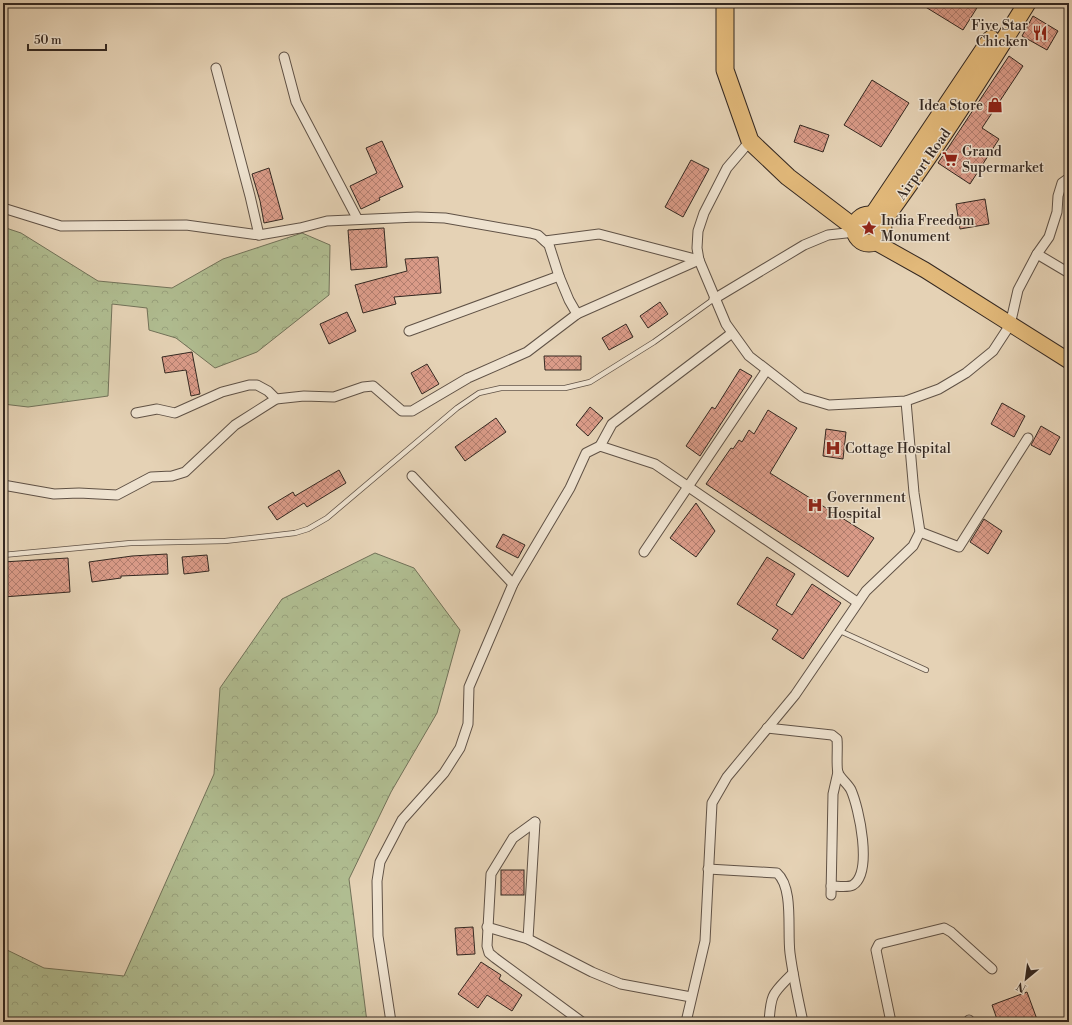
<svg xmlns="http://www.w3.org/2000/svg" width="1072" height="1025" viewBox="0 0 1072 1025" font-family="'Libre Bodoni',serif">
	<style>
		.forest { fill: url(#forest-crowns); stroke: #727259 }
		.building { fill: url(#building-cross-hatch); stroke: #342821 }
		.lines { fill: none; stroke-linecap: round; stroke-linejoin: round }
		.lane-casing { stroke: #605246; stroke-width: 6 }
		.street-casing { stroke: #605246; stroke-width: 11 }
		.primary-casing { stroke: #342821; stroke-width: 17 }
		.highway-casing { stroke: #342821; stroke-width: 19 }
		.lane { stroke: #eee2cf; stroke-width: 4.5 }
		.street { stroke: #eee2cf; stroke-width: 9 }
		.primary { stroke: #e2b97a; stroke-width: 15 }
		.highway { stroke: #e2b97a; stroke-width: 17 }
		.labels { text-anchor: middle; stroke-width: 3; stroke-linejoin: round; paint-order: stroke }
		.poi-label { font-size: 14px; fill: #342821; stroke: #eee2cf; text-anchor: start }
		.street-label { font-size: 14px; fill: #342821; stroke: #eee2cf }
	</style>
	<defs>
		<pattern id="forest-crowns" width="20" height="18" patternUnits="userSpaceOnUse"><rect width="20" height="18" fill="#b0bd91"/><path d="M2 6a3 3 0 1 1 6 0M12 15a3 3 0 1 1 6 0" fill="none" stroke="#98a27d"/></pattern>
		<pattern id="building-cross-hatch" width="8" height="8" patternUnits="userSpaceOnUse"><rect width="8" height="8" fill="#da9b88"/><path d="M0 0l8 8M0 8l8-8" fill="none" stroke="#b27e6f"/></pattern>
	</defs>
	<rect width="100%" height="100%" fill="#e5d2b5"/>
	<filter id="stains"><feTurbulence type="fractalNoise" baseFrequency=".005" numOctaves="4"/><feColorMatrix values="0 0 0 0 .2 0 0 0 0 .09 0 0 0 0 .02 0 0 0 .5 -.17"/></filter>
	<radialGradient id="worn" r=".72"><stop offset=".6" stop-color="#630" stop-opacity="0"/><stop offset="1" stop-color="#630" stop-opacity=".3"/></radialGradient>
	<g class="forest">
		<polygon points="3,227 21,233 98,281 172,288 223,259 302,233 330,245 329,295 257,352 215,368 176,338 149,330 147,308 112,304 108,396 28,407 3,404"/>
		<polygon points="375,553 414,568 460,630 437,713 391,792 349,879 367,1022 3,1022 3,948 44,968 124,976 214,774 220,688 282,599"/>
	</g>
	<g class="building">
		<polygon points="919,3 980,3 963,30"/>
		<polygon points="1033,16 1058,31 1047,50 1022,36"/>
		<polygon points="1009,56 1023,66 982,128 999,139 970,184 938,163"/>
		<polygon points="872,80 909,103 881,147 844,125"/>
		<polygon points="800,125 829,135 823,152 794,142"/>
		<polygon points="382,141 403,187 379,198 380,200 361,209 350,186 377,173 366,148"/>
		<polygon points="691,160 709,169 683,217 665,207"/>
		<polygon points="269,168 283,219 264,223 260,201 252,174"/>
		<polygon points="985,199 989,224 960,229 956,204"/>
		<polygon points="384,228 387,267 351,270 348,230"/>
		<polygon points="438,257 441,293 394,297 396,304 363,313 355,285 407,271 405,259"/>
		<polygon points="660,302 668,314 648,328 640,316"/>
		<polygon points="347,312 356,331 329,344 320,324"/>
		<polygon points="626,324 633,337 609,350 602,338"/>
		<polygon points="192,352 200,394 191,396 186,370 165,373 162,357"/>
		<polygon points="544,356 581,356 581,370 545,370"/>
		<polygon points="427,364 439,384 422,394 411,373"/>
		<polygon points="740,369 752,376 700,456 686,446 712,407 715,409"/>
		<polygon points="1002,403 1025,416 1014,437 991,424"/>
		<polygon points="590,407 603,418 588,436 576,425"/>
		<polygon points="768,410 797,428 770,473 874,538 848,577 706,484 731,448 733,449 739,440 742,442 749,430 754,434"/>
		<polygon points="496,418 506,432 465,461 455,447"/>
		<polygon points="1041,426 1060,437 1050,455 1031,445"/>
		<polygon points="826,429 846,432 843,459 823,456"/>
		<polygon points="339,470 346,483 307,507 304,503 277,520 268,507 293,492 295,496"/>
		<polygon points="696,503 715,531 696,557 670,538"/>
		<polygon points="984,519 1002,531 988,554 970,542"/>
		<polygon points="503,534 525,545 518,558 496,547"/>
		<polygon points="167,554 168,574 121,576 121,578 92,582 89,562 132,556"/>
		<polygon points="207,555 209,571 184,574 182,557"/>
		<polygon points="767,557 795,574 776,605 792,615 812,584 841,603 803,659 772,639 778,630 737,604"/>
		<polygon points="68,558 70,592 3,597 3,562"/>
		<rect x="501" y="870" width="23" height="25"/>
		<polygon points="473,927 475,954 457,955 455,928"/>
		<polygon points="481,962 501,975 499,979 522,995 512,1011 487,995 478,1008 458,994"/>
		<polygon points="1027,992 1038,1022 998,1022 992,1005"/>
	</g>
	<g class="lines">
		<defs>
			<g id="lane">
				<polyline points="3,555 131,543 225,541 295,533 308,529 327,518 457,408 479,393 501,388 565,388 590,382 654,342 714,299"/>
				<polyline points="840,631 926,670"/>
			</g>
			<g id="street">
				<polyline points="284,57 296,102 357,218"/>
				<polyline points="216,68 250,196 259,235"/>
				<polyline points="750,141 727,168 704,213 698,231 697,248 699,260 726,324 749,356 802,397 829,405 906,401 939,389 966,373 993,351 1010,325 1018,290 1037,254 1049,237 1057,212 1058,196 1062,183 1069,178"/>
				<polyline points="3,208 61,226 186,225 259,235 300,228 327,221 417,217 445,218 530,233 538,235 549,245 559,276 569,300 577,314"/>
				<polyline points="545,241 599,234 699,260"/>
				<polyline points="1037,254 1069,273"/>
				<polyline points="714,299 804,245 828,235 855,232"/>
				<polyline points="409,331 559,276"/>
				<polyline points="136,413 157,409 175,413 222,392 249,385 257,385 268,391 276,399"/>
				<polyline points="600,446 612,424 732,333"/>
				<polyline points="412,476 513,584"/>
				<polyline points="3,485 54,494 79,493 117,495 151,477 172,476 185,472 235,425 276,399 304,396 334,397 363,387 373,386 402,411 412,411 468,378 527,352 577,314 699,260"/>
				<polyline points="920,532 959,547 1028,438"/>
				<polyline points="644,552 766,371"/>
				<path d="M767 728 832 735 837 739C838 747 836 767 838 773 841 779 848 784 851 790 859 808 873 872 853 885 848 888 837 886 831 886"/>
				<polyline points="535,822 513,838 491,874 487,946 489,953 495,958 582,1022"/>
				<path d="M708 869 777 873C794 888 787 931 790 953 793 976 798 999 803 1022"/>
				<polyline points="831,895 833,794 838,772"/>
				<polyline points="487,927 528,939 592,972 621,984 691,997"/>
				<polyline points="528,939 535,822"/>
				<polyline points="969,1020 969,1022"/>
				<polyline points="391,1022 378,936 377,881 380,862 402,820 444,773 460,748 468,724 469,687 513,584 570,488 586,453 600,446 655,464 857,602"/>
				<polyline points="686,1022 705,941 712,803 727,777 795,695 866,591 913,546 920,532 914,493 906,401"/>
				<path d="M769 1022C771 992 773 994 793 973"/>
				<polyline points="891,1022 876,950 879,944 944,928 951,932 992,969"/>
			</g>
			<polyline id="primary" points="875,242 925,270 1069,361"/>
			<g id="highway">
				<polyline points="725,3 725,70 750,141 788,177 855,228"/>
				<circle cx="869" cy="229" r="14"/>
				<polyline points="873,215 991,39"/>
				<path d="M882 222C934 151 981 78 1027 3"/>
			</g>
		</defs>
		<use href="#lane" class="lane-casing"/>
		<use href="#street" class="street-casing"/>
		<use href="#primary" class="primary-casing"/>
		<use href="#highway" class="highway-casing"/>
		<use href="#lane" class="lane"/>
		<use href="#street" class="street"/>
		<use href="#primary" class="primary"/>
		<use href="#highway" class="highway"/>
	</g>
	<defs>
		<symbol id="restaurant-bare" viewBox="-9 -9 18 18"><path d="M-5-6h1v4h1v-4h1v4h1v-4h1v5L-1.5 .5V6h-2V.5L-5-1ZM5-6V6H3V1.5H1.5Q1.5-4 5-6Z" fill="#8f2418" stroke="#eee2cf" stroke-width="2.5" paint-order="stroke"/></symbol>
		<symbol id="shop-bare" viewBox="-9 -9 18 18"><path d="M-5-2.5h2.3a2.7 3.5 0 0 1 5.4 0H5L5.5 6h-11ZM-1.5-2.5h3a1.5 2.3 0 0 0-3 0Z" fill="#8f2418" stroke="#eee2cf" stroke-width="2.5" paint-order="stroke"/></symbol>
		<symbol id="supermarket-bare" viewBox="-9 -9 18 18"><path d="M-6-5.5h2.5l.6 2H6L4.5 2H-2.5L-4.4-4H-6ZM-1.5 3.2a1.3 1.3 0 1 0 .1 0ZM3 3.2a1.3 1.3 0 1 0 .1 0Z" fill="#8f2418" stroke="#eee2cf" stroke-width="2.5" paint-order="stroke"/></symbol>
		<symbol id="sight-bare" viewBox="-9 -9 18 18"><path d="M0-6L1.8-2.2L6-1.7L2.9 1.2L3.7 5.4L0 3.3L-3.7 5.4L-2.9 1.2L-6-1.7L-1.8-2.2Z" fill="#8f2418" stroke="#eee2cf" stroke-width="2.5" paint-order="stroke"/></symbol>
		<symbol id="hospital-bare" viewBox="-9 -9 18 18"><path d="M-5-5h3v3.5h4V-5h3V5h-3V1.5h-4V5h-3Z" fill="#8f2418" stroke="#eee2cf" stroke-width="2.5" paint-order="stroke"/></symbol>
	</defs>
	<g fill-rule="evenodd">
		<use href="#restaurant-bare" x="1029" y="22" width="22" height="22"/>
		<use href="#shop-bare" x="984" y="94" width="22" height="22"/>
		<use href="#supermarket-bare" x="939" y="148" width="22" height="22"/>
		<use href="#sight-bare" x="858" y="217" width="22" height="22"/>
		<use href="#hospital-bare" x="822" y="437" width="22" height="22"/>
		<use href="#hospital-bare" x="804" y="494" width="22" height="22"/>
	</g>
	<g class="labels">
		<g class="poi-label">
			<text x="1028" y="30" text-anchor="end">Five Star<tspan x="1028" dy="16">Chicken</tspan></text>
			<text x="983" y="110" text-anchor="end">Idea Store</text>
			<text x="962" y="156">Grand<tspan x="962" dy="16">Supermarket</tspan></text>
			<text x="881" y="225">India Freedom<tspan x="881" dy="16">Monument</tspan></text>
			<text x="845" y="453">Cottage Hospital</text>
			<text x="827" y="502">Government<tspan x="827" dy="16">Hospital</tspan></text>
		</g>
		<g class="street-label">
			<text transform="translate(923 164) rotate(-55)" y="5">Airport Road</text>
		</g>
	</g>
	<rect width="1072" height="1025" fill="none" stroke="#e5d2b5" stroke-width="16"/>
	<rect x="4" y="4" width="1064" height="1017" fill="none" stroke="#342821" stroke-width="2"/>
	<rect x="8" y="8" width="1056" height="1009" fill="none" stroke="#342821"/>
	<g transform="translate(1026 979) rotate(209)" stroke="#eee2cf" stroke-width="3" paint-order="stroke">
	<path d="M0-3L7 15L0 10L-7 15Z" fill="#342821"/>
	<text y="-6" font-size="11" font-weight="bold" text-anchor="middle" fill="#342821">N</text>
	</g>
	<path d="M28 44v6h78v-6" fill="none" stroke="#342821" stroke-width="2"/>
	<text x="34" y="44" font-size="12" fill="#342821" stroke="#eee2cf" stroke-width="3" paint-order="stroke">50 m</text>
	<rect width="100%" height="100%" filter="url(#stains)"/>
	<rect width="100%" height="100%" fill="url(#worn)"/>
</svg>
